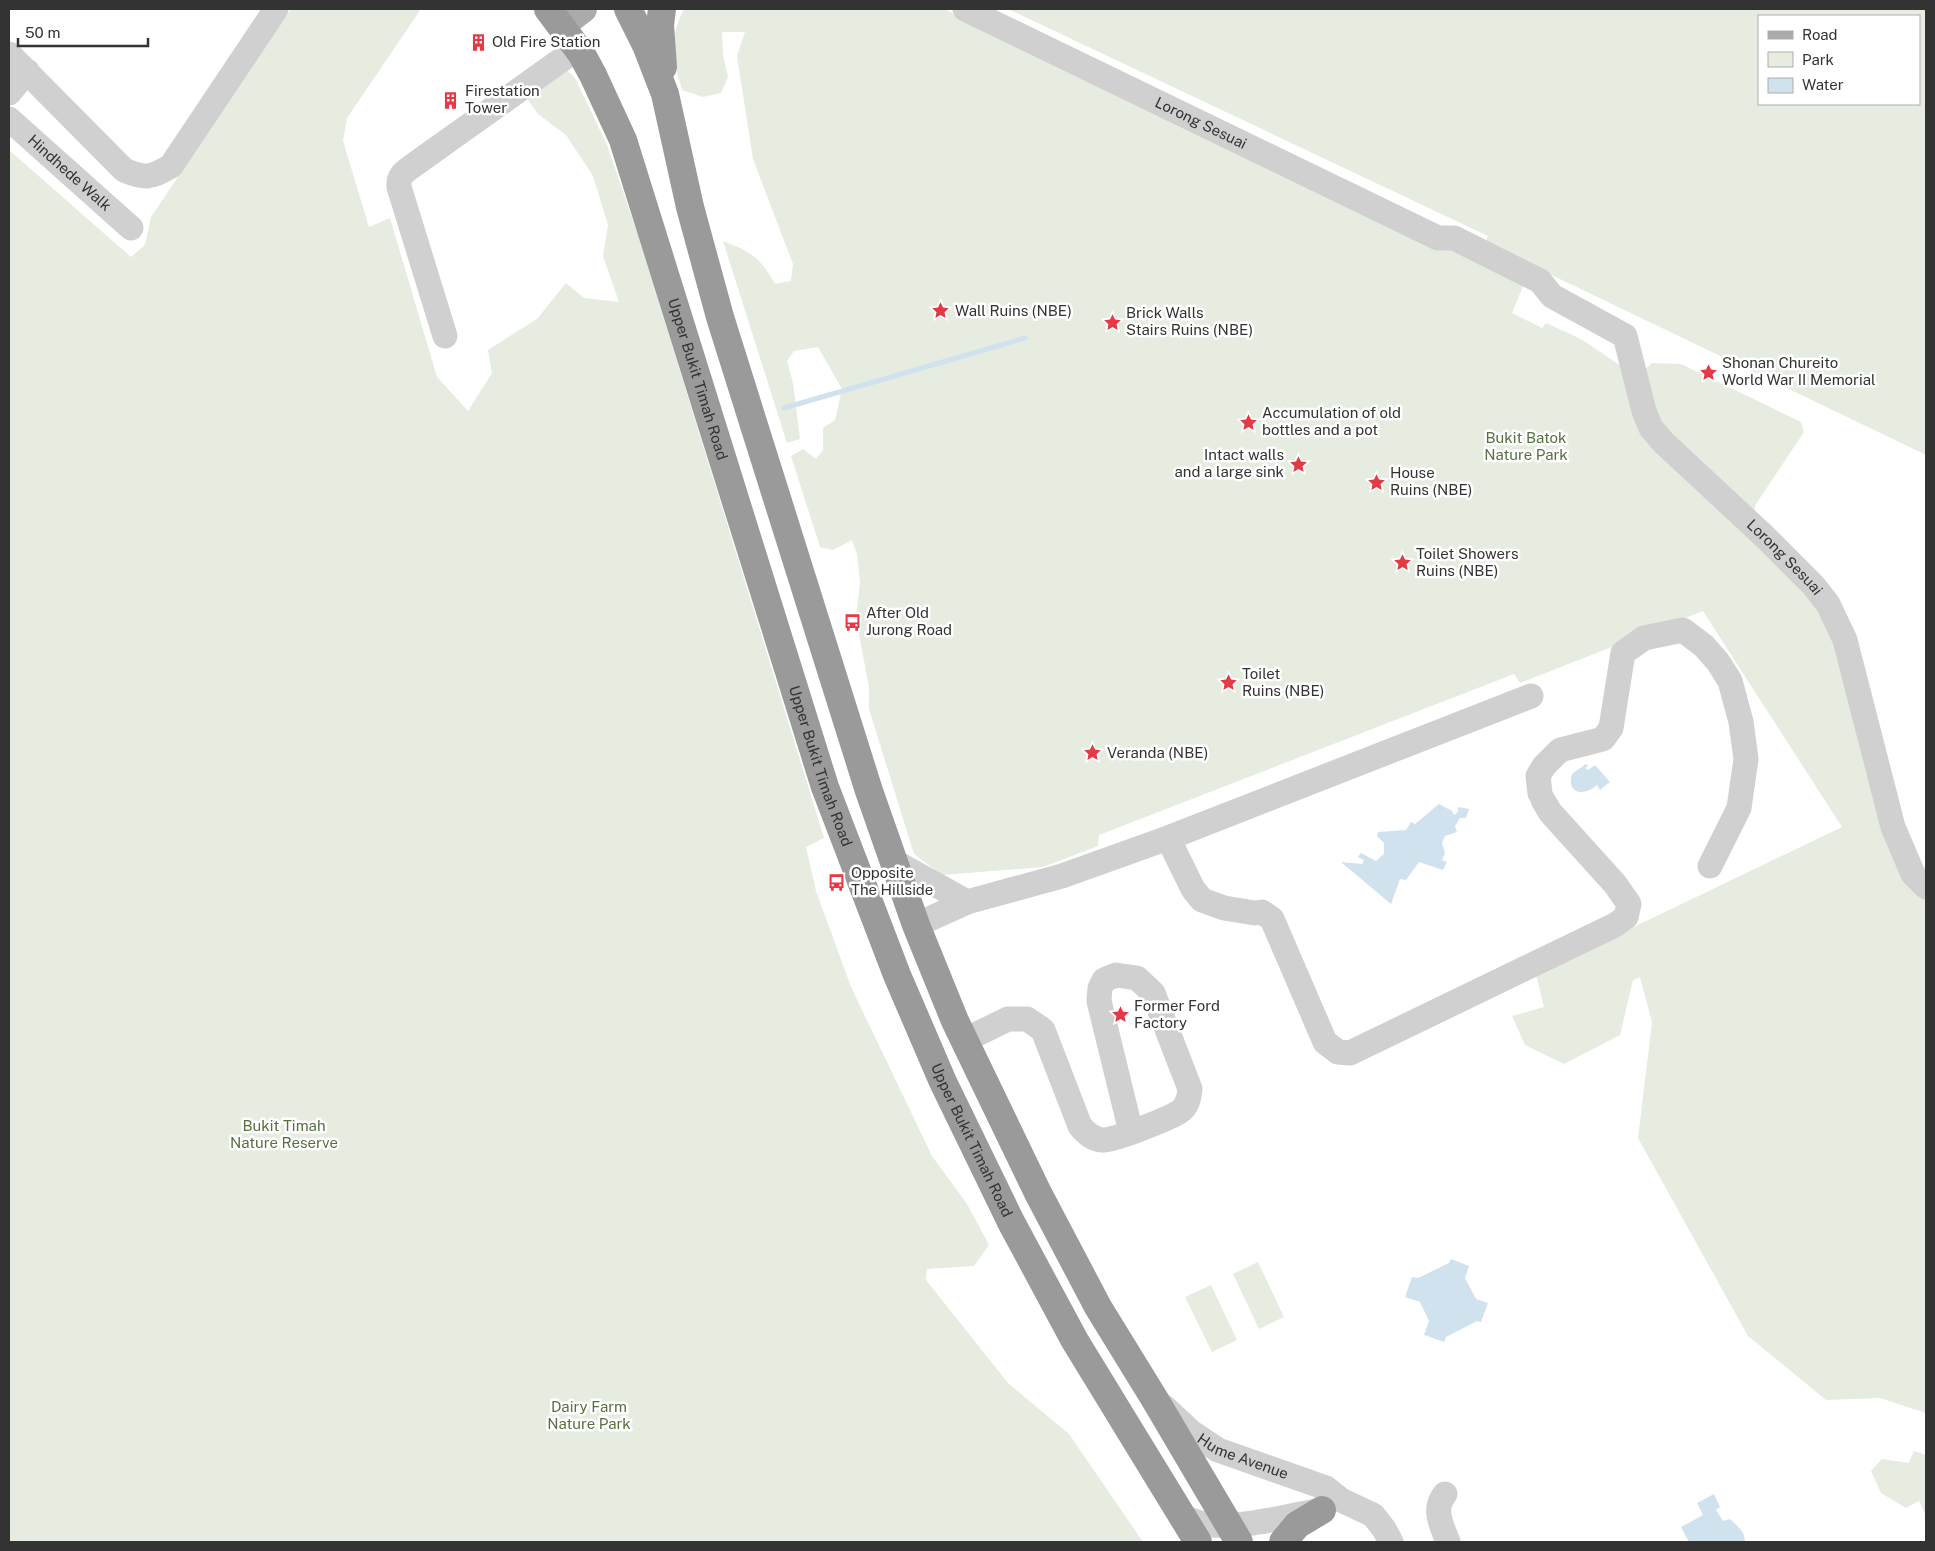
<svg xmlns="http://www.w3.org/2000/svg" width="1935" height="1551" viewBox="0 0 1935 1551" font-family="'Public Sans',sans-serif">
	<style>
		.green { fill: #e6ecdf; fill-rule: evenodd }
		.water { fill: #cfe2ee }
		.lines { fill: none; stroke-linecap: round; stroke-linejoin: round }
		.stream { stroke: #cfe2ee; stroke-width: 5 }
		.minor { stroke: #d0d0d0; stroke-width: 25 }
		.major { stroke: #ababab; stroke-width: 28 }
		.highway { stroke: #9a9a9a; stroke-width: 28 }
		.labels { text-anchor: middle; stroke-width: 5; stroke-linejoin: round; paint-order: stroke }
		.poi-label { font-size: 15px; fill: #333; stroke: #fff; text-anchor: start }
		.street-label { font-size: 15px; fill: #333; stroke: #fff }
		.park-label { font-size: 15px; fill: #56703f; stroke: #fff }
	</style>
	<rect width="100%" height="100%" fill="#fff"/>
	<g class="green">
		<polygon points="291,9 421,9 347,118 343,141 369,227 390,218 437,377 468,411 492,373 488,350 537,319 566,283 584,298 619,302 603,256 608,225 593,176 566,135 538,114 526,97 564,67 575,78 607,145 639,238 824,838 806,847 816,891 851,987 932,1156 967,1204 989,1245 974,1266 927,1269 926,1280 1008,1383 1069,1434 1143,1542 9,1542 9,150 131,257 145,245 151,217"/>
		<path d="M684 9H944L1524 284 1512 313 1542 328 1546 323 1581 339 1637 377 1652 363 1681 364 1801 422 1804 432 1756 504 1748 528 1809 591 1836 639 1926 890V1413L1880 1398 1826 1400 1748 1336 1638 1138 1652 1022 1640 977 1633 980 1620 1035 1564 1064 1525 1045 1512 1016 1544 1007 1536 974 1842 827 1703 611 1520 683 1514 674 1099 835 1098 846 1043 867 942 875 914 854 869 709V687L856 619 860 582 857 554 852 540 833 550 820 547 791 456 803 449 816 459 823 450V428L835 420 842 389 818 347 794 351 787 361 793 383 800 439 787 443 723 241C751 252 760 257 775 284L791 281 793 264 753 159 737 56 745 32H722L723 54 728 77 721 93 703 97 682 90C673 57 668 41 684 9Z"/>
		<path d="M1008 9H1926V455L1485 243 1488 236ZM1759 16H1919V104H1759Z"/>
		<polygon points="1258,1262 1284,1317 1259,1329 1233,1274"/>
		<polygon points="1211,1285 1237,1340 1212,1352 1185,1297"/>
		<polygon points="1914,1451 1926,1455 1926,1516 1919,1501 1906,1508 1881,1493 1871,1471 1882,1459 1909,1463"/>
	</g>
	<g class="water">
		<path d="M1586 764 1588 766 1585 768 1588 770 1595 765 1610 782 1600 790 1597 785C1585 796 1566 795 1572 774Z"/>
		<polygon points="1439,804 1452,811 1454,815 1458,812 1458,807 1469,809 1466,818 1460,818 1455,826 1457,832 1445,836 1442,843 1445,853 1442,860 1447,862 1443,870 1419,862 1406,880 1400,879 1391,904 1341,862 1362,864 1364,860 1358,857 1361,853 1376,861 1384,854 1384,843 1377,836 1378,832 1406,830 1411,822 1415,824"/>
		<polygon points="1451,1259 1469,1266 1465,1278 1476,1299 1488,1303 1481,1322 1477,1321 1446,1337 1444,1342 1424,1335 1429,1321 1420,1302 1405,1297 1412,1277 1418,1278 1449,1263"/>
		<path d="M1714 1494 1720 1507 1716 1510 1723 1521 1730 1519C1737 1526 1745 1531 1745 1542H1689L1681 1527 1703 1515 1697 1503Z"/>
	</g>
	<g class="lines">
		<polyline class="stream" points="784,408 1025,338"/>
		<g class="minor">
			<path id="s1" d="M965 9 1438 238H1454L1540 281 1552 296 1625 336 1644 411 1651 428 1664 443 1765 537 1813 585 1828 604 1845 640 1893 827 1913 874 1926 887"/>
			<path d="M9 54 124 170C145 179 151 178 171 166L276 9"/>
			<polyline points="9,93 27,71"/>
			<path id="s2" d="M9 119 131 228"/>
			<path d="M445 336 399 187C398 176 403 173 411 167L578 48"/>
			<polyline points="1540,793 1538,776 1544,766 1560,750 1603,739 1611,728 1623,653 1644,638 1683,630 1704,646 1718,662 1730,681 1741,722 1746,759 1739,808 1710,866"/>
			<polyline points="1168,838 1193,889 1202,900 1224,908 1255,913 1262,912 1272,919 1325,1042 1338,1052 1350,1053 1615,925 1626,917 1629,904 1615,884 1550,812 1543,800"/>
			<polyline points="893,861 967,902"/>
			<polyline points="916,925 967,902 1062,876 1168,838 1531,696"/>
			<path d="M965 1040 1008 1019H1027L1043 1030 1080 1126C1086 1133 1092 1139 1102 1140 1113 1141 1168 1119 1179 1112 1187 1107 1189 1099 1190 1089L1153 993 1137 978 1116 975 1104 980 1100 988 1099 1001 1131 1132"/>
			<path id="s3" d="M1163 1406 1191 1432 1218 1450 1326 1488 1341 1500 1373 1515 1384 1529 1391 1542"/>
			<path d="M1445 1494C1432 1509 1442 1526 1448 1542"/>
			<path d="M1183 1517C1188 1519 1195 1522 1201 1523 1233 1531 1288 1516 1321 1510"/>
		</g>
		<polyline class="major" points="561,26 583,9"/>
		<g class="highway">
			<path id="s4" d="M548 9 581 53 593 75 623 140 825 787 897 975 943 1082 1011 1222 1075 1341 1198 1542"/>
			<polyline points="628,9 646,45 665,94 690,207 720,317 869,791 916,925 955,1021 1038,1193 1098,1307 1154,1398 1239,1542"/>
			<polyline points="662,9 660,25 663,67"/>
			<polyline points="1283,1542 1297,1525 1322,1510"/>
		</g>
	</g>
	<defs>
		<symbol id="building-bare" viewBox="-9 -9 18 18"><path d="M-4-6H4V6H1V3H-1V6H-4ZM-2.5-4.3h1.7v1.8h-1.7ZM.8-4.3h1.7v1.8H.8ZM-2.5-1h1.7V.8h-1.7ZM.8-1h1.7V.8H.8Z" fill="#e63946" stroke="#fff" stroke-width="2.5" paint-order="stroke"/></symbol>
		<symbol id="sight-bare" viewBox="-9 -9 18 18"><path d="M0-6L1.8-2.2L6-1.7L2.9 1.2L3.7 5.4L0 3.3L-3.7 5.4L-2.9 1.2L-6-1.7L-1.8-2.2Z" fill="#e63946" stroke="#fff" stroke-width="2.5" paint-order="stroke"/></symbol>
		<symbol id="bus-bare" viewBox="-9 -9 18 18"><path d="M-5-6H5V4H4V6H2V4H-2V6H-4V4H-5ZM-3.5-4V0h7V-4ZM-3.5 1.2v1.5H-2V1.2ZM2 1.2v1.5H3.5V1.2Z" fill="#e63946" stroke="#fff" stroke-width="2.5" paint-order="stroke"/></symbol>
	</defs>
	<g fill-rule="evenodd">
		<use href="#building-bare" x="466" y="30" width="25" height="25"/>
		<use href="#building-bare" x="438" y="88" width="25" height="25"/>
		<use href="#sight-bare" x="928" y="298" width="25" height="25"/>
		<use href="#sight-bare" x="1100" y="310" width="25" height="25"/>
		<use href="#sight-bare" x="1696" y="360" width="25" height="25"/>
		<use href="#sight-bare" x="1236" y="410" width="25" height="25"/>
		<use href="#sight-bare" x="1286" y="452" width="25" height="25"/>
		<use href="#sight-bare" x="1364" y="470" width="25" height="25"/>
		<use href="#sight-bare" x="1390" y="550" width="25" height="25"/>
		<use href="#bus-bare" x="840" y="610" width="25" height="25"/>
		<use href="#sight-bare" x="1216" y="670" width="25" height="25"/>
		<use href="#sight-bare" x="1080" y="740" width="25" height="25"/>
		<use href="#bus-bare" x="824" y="870" width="25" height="25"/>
		<use href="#sight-bare" x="1108" y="1002" width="25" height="25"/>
	</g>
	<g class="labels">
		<g class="poi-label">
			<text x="492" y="47">Old Fire Station</text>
			<text x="465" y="96">Firestation<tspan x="465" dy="17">Tower</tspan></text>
			<text x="955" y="316">Wall Ruins (NBE)</text>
			<text x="1126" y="318">Brick Walls<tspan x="1126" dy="17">Stairs Ruins (NBE)</tspan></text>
			<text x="1722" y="368">Shonan Chureito<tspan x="1722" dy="17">World War II Memorial</tspan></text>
			<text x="1262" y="418">Accumulation of old<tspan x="1262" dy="17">bottles and a pot</tspan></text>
			<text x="1284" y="460" text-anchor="end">Intact walls<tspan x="1284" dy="17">and a large sink</tspan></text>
			<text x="1390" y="478">House<tspan x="1390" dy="17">Ruins (NBE)</tspan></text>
			<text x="1416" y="559">Toilet Showers<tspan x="1416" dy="17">Ruins (NBE)</tspan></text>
			<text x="866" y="618">After Old<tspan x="866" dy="17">Jurong Road</tspan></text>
			<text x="1242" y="679">Toilet<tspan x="1242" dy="17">Ruins (NBE)</tspan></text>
			<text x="1107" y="758">Veranda (NBE)</text>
			<text x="851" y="878">Opposite<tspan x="851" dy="17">The Hillside</tspan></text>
			<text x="1134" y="1011">Former Ford<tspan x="1134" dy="17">Factory</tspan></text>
		</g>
		<g class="street-label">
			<text dy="5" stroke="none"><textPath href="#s1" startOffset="262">Lorong Sesuai</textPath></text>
			<text dy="5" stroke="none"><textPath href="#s2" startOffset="81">Hindhede Walk</textPath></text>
			<text dy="5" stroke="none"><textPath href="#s4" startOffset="402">Upper Bukit Timah Road</textPath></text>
			<text dy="5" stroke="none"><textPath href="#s1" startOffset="1022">Lorong Sesuai</textPath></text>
			<text dy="5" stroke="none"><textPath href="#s4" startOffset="808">Upper Bukit Timah Road</textPath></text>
			<text dy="5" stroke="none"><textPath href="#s4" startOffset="1212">Upper Bukit Timah Road</textPath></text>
			<text dy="5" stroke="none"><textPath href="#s3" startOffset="96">Hume Avenue</textPath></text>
		</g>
		<g class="park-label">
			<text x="1526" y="443">Bukit Batok<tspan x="1526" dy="17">Nature Park</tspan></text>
			<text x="284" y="1131">Bukit Timah<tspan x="284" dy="17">Nature Reserve</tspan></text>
			<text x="589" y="1412">Dairy Farm<tspan x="589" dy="17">Nature Park</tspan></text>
		</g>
	</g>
	<rect width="1935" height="1551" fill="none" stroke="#333333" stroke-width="20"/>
	<rect x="1758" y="15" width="162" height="90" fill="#ffffff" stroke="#adadad"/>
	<rect x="1768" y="31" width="25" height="8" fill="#ababab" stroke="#adadad"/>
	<text x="1802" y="40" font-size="15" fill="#333333">Road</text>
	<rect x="1768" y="52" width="25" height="15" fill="#e6ecdf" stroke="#adadad"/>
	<text x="1802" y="65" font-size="15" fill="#333333">Park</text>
	<rect x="1768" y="78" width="25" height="15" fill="#cfe2ee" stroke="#adadad"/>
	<text x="1802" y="90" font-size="15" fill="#333333">Water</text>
	<path d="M18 38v8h130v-8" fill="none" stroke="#333333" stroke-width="2.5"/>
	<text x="25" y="38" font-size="15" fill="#333333" stroke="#ffffff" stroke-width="4" paint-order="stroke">50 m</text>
</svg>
